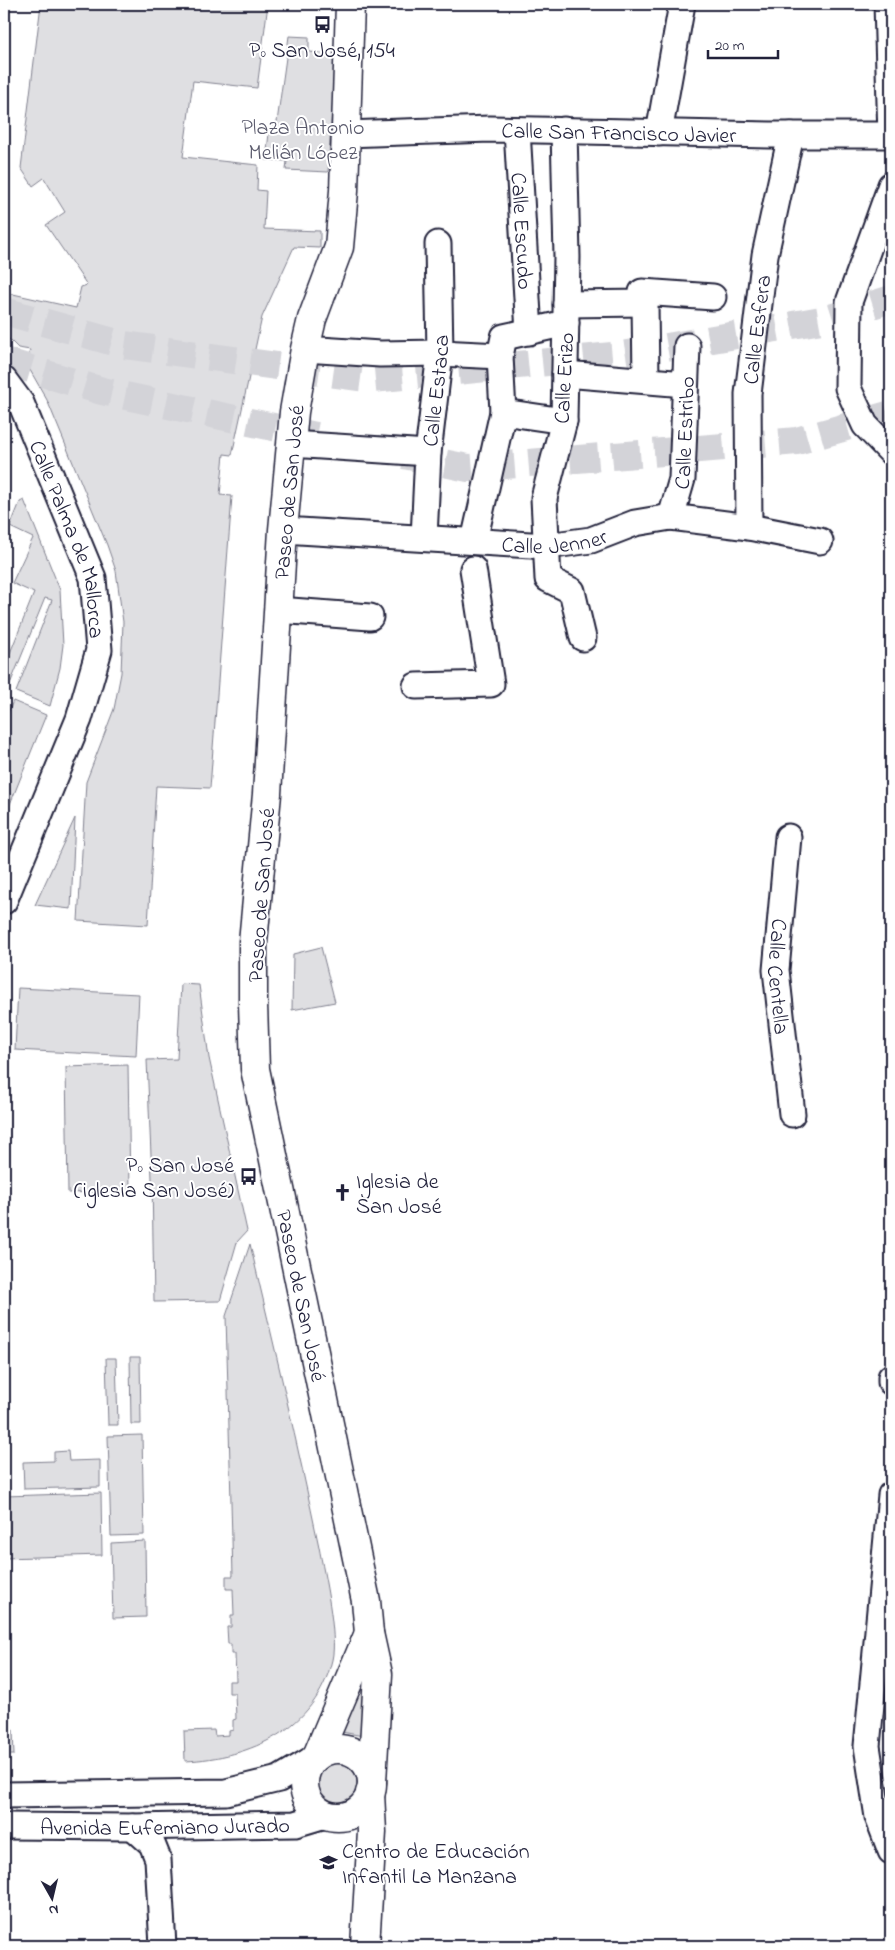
<svg xmlns="http://www.w3.org/2000/svg" width="895" height="1950" viewBox="0 0 895 1950" font-family="'Indie Flower',sans-serif">
	<style>
		.green { fill: #dfdfe2; stroke: #80808e }
		.lines { fill: none; stroke-linecap: round; stroke-linejoin: round }
		.motorway-tunnel { stroke: #d3d3d8; stroke-width: 28; stroke-dasharray: 28 14; stroke-linecap: butt }
		.minor-casing { stroke: #22223b; stroke-width: 29 }
		.tertiary-casing { stroke: #22223b; stroke-width: 31 }
		.minor { stroke: #fff; stroke-width: 25 }
		.tertiary { stroke: #fff; stroke-width: 28 }
		.labels { text-anchor: middle; stroke-width: 4; stroke-linejoin: round; paint-order: stroke }
		.poi-label { font-size: 22px; fill: #22223b; stroke: #fff; text-anchor: start }
		.park-label { font-size: 22px; fill: #5b5b6d; stroke: #fff }
		.street-label { font-size: 22px; fill: #22223b; stroke: #fff }
	</style>
	<rect width="100%" height="100%" fill="#fff"/>
	<filter id="ink" filterUnits="userSpaceOnUse"><feTurbulence type="fractalNoise" baseFrequency=".02" numOctaves="2"/><feDisplacementMap in="SourceGraphic" scale="10" xChannelSelector="R" yChannelSelector="G"/><feConvolveMatrix kernelMatrix="1 2 1 2 8 2 1 2 1" color-interpolation-filters="sRGB"/></filter>
	<g filter="url(#ink)">
		<g class="green">
			<polygon points="41,4 268,4 257,88 193,81 183,157 258,165 257,190 266,191 264,229 320,231 320,248 294,247 262,317 232,455 224,454 220,495 232,496 210,788 156,786 148,925 78,921 86,782 114,709 121,673 123,622 116,571 107,545 47,400 26,363 30,350 18,348 4,334 4,292 76,308 81,287 87,285 46,225 65,212 44,178 33,186 21,168"/>
			<polygon points="289,36 309,37 309,52 326,53 335,62 328,172 286,170 287,161 266,160 270,124 277,122"/>
			<polygon points="24,500 60,590 63,645 60,668 50,706 16,692 52,600 45,598 8,689 4,687 4,668 34,593 12,583 33,538 10,527 20,502"/>
			<polygon points="13,701 46,715 4,819 4,723"/>
			<polygon points="75,818 71,909 35,905"/>
			<polygon points="321,947 335,1002 292,1010 293,954"/>
			<polygon points="181,984 199,985 209,1058 247,1231 237,1242 220,1301 154,1302 152,1179 147,1060 177,1059"/>
			<polygon points="18,988 139,994 136,1056 15,1050"/>
			<polygon points="128,1065 130,1191 68,1193 66,1067"/>
			<path d="M250 1244C274 1345 298 1446 319 1547 324 1574 338 1635 332 1660 316 1729 251 1758 185 1761L184 1731 214 1730 215 1736 229 1735V1731L233 1730V1720L236 1719 235 1693H229V1681H236L235 1654H231V1644H228L227 1627H231V1615H234L233 1589H226V1576H233L226 1316Z"/>
			<polygon points="130,1357 140,1357 141,1424 131,1424"/>
			<polygon points="106,1358 116,1358 118,1425 108,1425"/>
			<polygon points="142,1435 144,1535 111,1536 108,1436"/>
			<polygon points="68,1451 69,1461 100,1460 100,1487 24,1489 23,1462 54,1461 54,1452"/>
			<polygon points="101,1493 102,1555 4,1558 4,1496"/>
			<polygon points="145,1541 146,1617 113,1618 111,1543"/>
			<polygon points="366,1668 363,1736 342,1732"/>
			<polygon points="4,1730 13,1730 14,1755 4,1755"/>
			<circle cx="337" cy="1781" r="22"/>
		</g>
		<g class="lines">
			<g class="motorway-tunnel">
				<polyline points="4,311 124,345 372,379 622,355 827,319 891,299"/>
				<polyline points="4,361 102,391 316,436"/>
				<polyline points="404,455 468,468 797,441 891,414"/>
			</g>
			<defs>
				<g id="minor">
					<polyline points="887,4 891,136"/>
					<path id="s1" d="M517 130 529 332"/>
					<polyline points="564,130 567,257 564,421 544,498 548,579 572,591 583,638"/>
					<polyline points="659,133 682,4"/>
					<path id="s2" d="M345 134 490 129 770 135H891"/>
					<polyline points="891,185 849,302 848,388 865,425 891,452"/>
					<polyline points="645,303 646,380"/>
					<polyline points="566,304 645,303 642,292 713,297"/>
					<polyline points="305,349 380,354 440,353 500,356 504,337 566,323"/>
					<polyline points="565,374 685,384"/>
					<path id="s3" d="M4 380 21 403 93 578 99 650 79 719 4 901"/>
					<polyline points="503,412 564,421"/>
					<polyline points="291,444 428,453"/>
					<path id="s4" d="M671 517 682 479 687 346"/>
					<path id="s5" d="M749 527 748 394 765 255 791 135"/>
					<path id="s6" d="M283 530 547 546 591 540 635 523 671 517 749 527 820 541"/>
					<path id="s7" d="M424 538 428 453 440 353 438 244"/>
					<polyline points="474,541 503,412 500,356"/>
					<polyline points="278,610 370,617"/>
					<polyline points="416,686 491,684 473,569"/>
					<path id="s8" d="M788 837 776 970 792 1114"/>
					<polyline points="891,1377 891,1382"/>
					<polyline points="891,1495 867,1746 878,1817 891,1851"/>
					<polyline points="4,1795 226,1792 279,1779 313,1759"/>
					<path id="s9" d="M4 1826 133 1827 295 1824 325 1815"/>
					<polyline points="133,1827 152,1844 158,1859 163,1946"/>
				</g>
				<g id="tertiary">
					<path id="s10" d="M350 4 344 191 339 247 312 319 305 349 294 412 283 530 267 794 253 942V1003L255 1069 366 1601 369 1633 378 1674 372 1782"/>
					<circle cx="338" cy="1783" r="34"/>
					<polyline points="317,1756 369,1633"/>
					<polyline points="365,1946 372,1832 370,1793"/>
				</g>
			</defs>
			<use href="#minor" class="minor-casing"/>
			<use href="#tertiary" class="tertiary-casing"/>
			<use href="#minor" class="minor"/>
			<use href="#tertiary" class="tertiary"/>
		</g>
	</g>
	<defs>
		<symbol id="bus-bare" viewBox="-9 -9 18 18"><path d="M-5-6H5V4H4V6H2V4H-2V6H-4V4H-5ZM-3.5-4V0h7V-4ZM-3.5 1.2v1.5H-2V1.2ZM2 1.2v1.5H3.5V1.2Z" fill="#22223b" stroke="#fff" stroke-width="2.5" paint-order="stroke"/></symbol>
		<symbol id="church-bare" viewBox="-9 -9 18 18"><path d="M-1.2-6h2.4v3.5h3.3v2.4h-3.3V6h-2.4V-.1h-3.3v-2.4h3.3Z" fill="#22223b" stroke="#fff" stroke-width="2.5" paint-order="stroke"/></symbol>
		<symbol id="school-bare" viewBox="-9 -9 18 18"><path d="M0-5L7-2L0 1L-7-2ZM-4 1L0 2.5L4 1V4Q0 6-4 4Z" fill="#22223b" stroke="#fff" stroke-width="2.5" paint-order="stroke"/></symbol>
	</defs>
	<g fill-rule="evenodd">
		<use href="#bus-bare" x="310" y="12" width="25" height="25"/>
		<use href="#bus-bare" x="236" y="1164" width="25" height="25"/>
		<use href="#church-bare" x="330" y="1180" width="25" height="25"/>
		<use href="#school-bare" x="316" y="1850" width="25" height="25"/>
	</g>
	<g class="labels">
		<g class="poi-label">
			<text x="322" y="57" text-anchor="middle">Pº San José, 154</text>
			<text x="234" y="1172" text-anchor="end">Pº San José<tspan x="234" dy="25">(iglesia San José)</tspan></text>
			<text x="356" y="1188">Iglesia de<tspan x="356" dy="25">San José</tspan></text>
			<text x="342" y="1858">Centro de Educación<tspan x="342" dy="25">Infantil La Manzana</tspan></text>
		</g>
		<g class="park-label">
			<text x="303" y="134">Plaza Antonio<tspan x="303" dy="25">Melián López</tspan></text>
		</g>
		<g class="street-label">
			<text dy="8" stroke="none"><textPath href="#s2" startOffset="274">Calle San Francisco Javier</textPath></text>
			<text dy="8" stroke="none"><textPath href="#s1" startOffset="101">Calle Escudo</textPath></text>
			<text dy="8" stroke="none"><textPath href="#s5" startOffset="198">Calle Esfera</textPath></text>
			<text transform="translate(563 378) rotate(-87)" y="8">Calle Erizo</text>
			<text dy="8" stroke="none"><textPath href="#s7" startOffset="148">Calle Estaca</textPath></text>
			<text dy="8" stroke="none"><textPath href="#s4" startOffset="86">Calle Estribo</textPath></text>
			<text transform="translate(288 492) rotate(-85)" y="8">Paseo de San José</text>
			<text dy="8" stroke="none"><textPath href="#s6" startOffset="272">Calle Jenner</textPath></text>
			<text dy="8" stroke="none"><textPath href="#s3" startOffset="174">Calle Palma de Mallorca</textPath></text>
			<text transform="translate(260 895) rotate(-86)" y="8">Paseo de San José</text>
			<text dy="8" stroke="none"><textPath href="#s8" startOffset="140">Calle Centella</textPath></text>
			<text dy="8" stroke="none"><textPath href="#s10" startOffset="1305">Paseo de San José</textPath></text>
			<text dy="8" stroke="none"><textPath href="#s9" startOffset="161">Avenida Eufemiano Jurado</textPath></text>
		</g>
	</g>
	<rect width="895" height="1950" fill="none" stroke="#fff" stroke-width="20"/>
	<rect x="10" y="10" width="875" height="1930" fill="none" stroke="#22223b" stroke-width="2" filter="url(#ink)"/>
	<g transform="translate(52 1898) rotate(172)" stroke="#ffffff" stroke-width="4" paint-order="stroke">
	<path d="M0-4L9 19L0 12L-9 19Z" fill="#22223b"/>
	<text y="-8" font-size="14" font-weight="bold" text-anchor="middle" fill="#22223b">N</text>
	</g>
	<path d="M708 50v8h70v-8" fill="none" stroke="#22223b" stroke-width="2.5"/>
	<text x="715" y="50" font-size="15" fill="#22223b" stroke="#ffffff" stroke-width="4" paint-order="stroke">20 m</text>
</svg>
